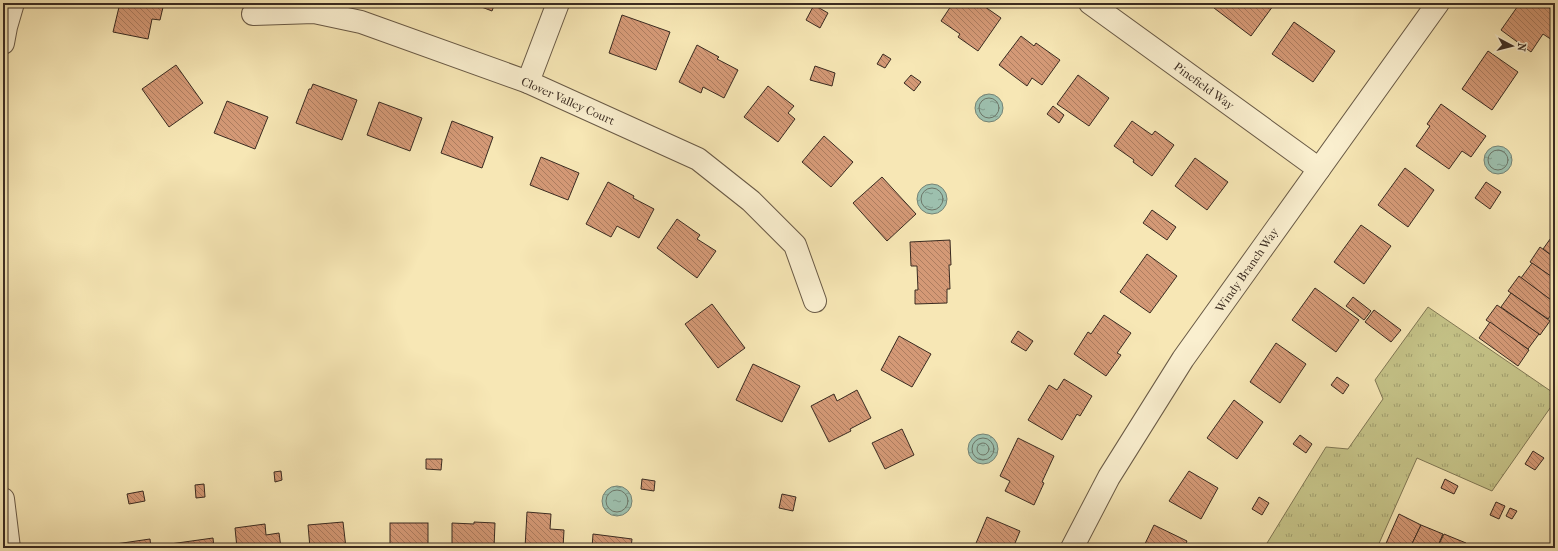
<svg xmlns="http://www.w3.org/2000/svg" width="1558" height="551" viewBox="0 0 1558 551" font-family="'IM FELL French Canon',serif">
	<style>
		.grass { fill: url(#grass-tufts); stroke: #807754 }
		.water { fill: url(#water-ripples); stroke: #758476 }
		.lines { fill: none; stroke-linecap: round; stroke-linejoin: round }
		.shore { stroke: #6c7668; stroke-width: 1 }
		.building { fill: url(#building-back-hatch); stroke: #3a2b21 }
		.minor-casing { stroke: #695a46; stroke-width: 24 }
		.tertiary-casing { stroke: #695a46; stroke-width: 24 }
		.minor { stroke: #faefcf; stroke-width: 22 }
		.tertiary { stroke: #faefcf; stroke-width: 22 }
		.labels { text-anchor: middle; stroke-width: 3.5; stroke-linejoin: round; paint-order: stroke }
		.street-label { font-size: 12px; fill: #3a2b21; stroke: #faefcf }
	</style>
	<defs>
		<pattern id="grass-tufts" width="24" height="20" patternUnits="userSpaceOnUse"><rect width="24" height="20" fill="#c5c388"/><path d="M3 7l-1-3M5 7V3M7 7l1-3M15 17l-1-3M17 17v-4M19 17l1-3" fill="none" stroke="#a19f6f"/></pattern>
		<pattern id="water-ripples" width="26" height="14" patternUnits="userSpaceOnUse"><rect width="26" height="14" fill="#9dc0ae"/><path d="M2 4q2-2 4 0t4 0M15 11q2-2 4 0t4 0" fill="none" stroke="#819c8d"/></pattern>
		<pattern id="building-back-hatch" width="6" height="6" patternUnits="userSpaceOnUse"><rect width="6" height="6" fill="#d49976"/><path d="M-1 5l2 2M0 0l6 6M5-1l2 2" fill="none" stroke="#ad7d60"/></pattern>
	</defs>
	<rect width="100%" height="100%" fill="#f7e7b5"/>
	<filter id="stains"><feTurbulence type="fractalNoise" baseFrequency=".005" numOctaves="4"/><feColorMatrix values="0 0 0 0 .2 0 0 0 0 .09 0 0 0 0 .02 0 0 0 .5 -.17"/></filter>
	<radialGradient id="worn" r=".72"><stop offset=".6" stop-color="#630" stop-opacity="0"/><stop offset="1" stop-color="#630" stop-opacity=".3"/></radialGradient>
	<polygon class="grass" points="1428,307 1555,394 1555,401 1492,491 1417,458 1377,548 1264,548 1326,447 1348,449 1383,399 1375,380"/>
	<g class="water">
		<circle cx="989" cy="108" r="14"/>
		<circle cx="1498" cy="160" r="14"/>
		<circle cx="932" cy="199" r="15"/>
		<circle cx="983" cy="449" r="15"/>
		<circle cx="617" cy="501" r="15"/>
	</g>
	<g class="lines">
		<g class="shore">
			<circle cx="989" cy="108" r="10"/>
			<circle cx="1498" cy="160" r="10"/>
			<circle cx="932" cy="199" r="11"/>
			<circle cx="983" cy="449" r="11"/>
			<circle cx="983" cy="449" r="6"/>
			<circle cx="617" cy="501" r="11"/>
		</g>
	</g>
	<g class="building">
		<polygon points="120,3 164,3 160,20 152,19 148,39 113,32"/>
		<polygon points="471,3 495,3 492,11"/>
		<polygon points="953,3 970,3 978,8 981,4 1001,18 978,51 958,37 960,34 941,21"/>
		<polygon points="1218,3 1278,3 1275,7 1273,6 1251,36 1214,8"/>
		<polygon points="1520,3 1542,3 1555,12 1555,42 1543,34 1531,52 1501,30"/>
		<polygon points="814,5 828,13 820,28 806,20"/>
		<polygon points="622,15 670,32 656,70 609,53"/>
		<polygon points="1294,22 1335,51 1313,82 1272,54"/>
		<polygon points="1021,36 1034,46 1036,43 1060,60 1042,85 1032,78 1027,86 999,65"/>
		<polygon points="697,45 719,57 717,59 738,70 724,98 703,87 701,93 679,82"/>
		<polygon points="1488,51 1518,72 1492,110 1462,89"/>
		<polygon points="883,54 891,59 885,68 877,64"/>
		<polygon points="176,65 203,103 169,127 142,89"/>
		<polygon points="815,66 835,73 832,86 810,80"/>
		<polygon points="911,75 921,82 914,91 904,83"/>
		<polygon points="1078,75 1109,98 1089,126 1057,104"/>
		<polygon points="313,84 357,100 342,140 296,123 309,89 311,89"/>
		<polygon points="768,86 794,106 788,113 795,119 778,142 744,117"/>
		<polygon points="227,101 268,117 255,149 214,133"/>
		<polygon points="379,102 422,118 410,151 367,135"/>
		<polygon points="1441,104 1486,136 1471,157 1462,151 1449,169 1416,146 1430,126 1427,124"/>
		<polygon points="1053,106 1064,115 1059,123 1047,114"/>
		<polygon points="452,121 493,137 482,168 441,153"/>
		<polygon points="1132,121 1152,135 1155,131 1174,145 1152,176 1133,162 1134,160 1114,146"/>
		<polygon points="824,136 853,162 831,187 802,162"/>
		<polygon points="541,157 579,173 568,200 530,185"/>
		<polygon points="1195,158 1228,182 1207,210 1175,186"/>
		<polygon points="1405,168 1434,190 1408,227 1378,205"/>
		<polygon points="882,177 916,214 887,241 853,203"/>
		<polygon points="608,182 634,196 633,198 654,209 639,238 617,226 611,237 586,224"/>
		<polygon points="1486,182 1501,192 1490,209 1475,198"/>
		<polygon points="1152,210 1176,227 1167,240 1143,223"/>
		<polygon points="677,219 700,235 697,239 716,251 697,278 657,248"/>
		<polygon points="1361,225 1391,246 1364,284 1334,262"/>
		<polygon points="1553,235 1555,236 1555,258 1543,249"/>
		<polygon points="950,240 951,265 949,265 950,289 947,289 947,303 915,304 915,290 918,290 917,266 911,266 910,242"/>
		<polygon points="1540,247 1555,258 1555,279 1530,262"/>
		<polygon points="1147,254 1177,276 1150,313 1120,292"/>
		<polygon points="1532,263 1555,279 1555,303 1521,278"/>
		<polygon points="1519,276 1555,303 1555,309 1548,319 1508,291"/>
		<polygon points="1315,288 1359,320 1336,352 1292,320"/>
		<polygon points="1511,293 1550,321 1540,335 1501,307"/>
		<polygon points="1353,297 1371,311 1364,320 1346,306"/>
		<polygon points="712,304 745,348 718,368 685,324"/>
		<polygon points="1497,305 1539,334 1528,349 1486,320"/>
		<polygon points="1374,310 1401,330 1391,342 1365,322"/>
		<polygon points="1104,315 1131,333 1117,353 1121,355 1106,376 1074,354 1088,332 1091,334"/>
		<polygon points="1490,322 1529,350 1518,366 1479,338"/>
		<polygon points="1018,331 1033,341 1026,351 1011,342"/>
		<polygon points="899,336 931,354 912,387 881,370"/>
		<polygon points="1276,343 1306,364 1280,403 1250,382"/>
		<polygon points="753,364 800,386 782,422 736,400"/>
		<polygon points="1337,377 1349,385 1343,394 1331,385"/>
		<polygon points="1064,379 1092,396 1080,416 1077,414 1062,440 1028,420 1049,385 1057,390"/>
		<polygon points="857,390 871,418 850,429 851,431 829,442 811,406 834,394 837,401"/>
		<polygon points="1234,400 1263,422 1237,459 1207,438"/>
		<polygon points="902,429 914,455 885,469 872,443"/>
		<polygon points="1300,435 1312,444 1306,453 1293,444"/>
		<polygon points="1018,438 1054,456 1042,482 1044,483 1034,505 1005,491 1010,481 1000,476"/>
		<polygon points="1533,451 1544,458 1535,470 1525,464"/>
		<polygon points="426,459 442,459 441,470 426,469"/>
		<polygon points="281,471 282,480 275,482 274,472"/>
		<polygon points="1189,471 1218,488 1201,519 1169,501"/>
		<polygon points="642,479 655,481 654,491 641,489"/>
		<polygon points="1445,479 1458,486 1454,494 1441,488"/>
		<polygon points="204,484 205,497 196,498 195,485"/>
		<polygon points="143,491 145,501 129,504 127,494"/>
		<polygon points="782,494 796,497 793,511 779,508"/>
		<polygon points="1259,497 1269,503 1262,515 1252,509"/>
		<polygon points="1496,502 1505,506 1499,519 1490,515"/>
		<polygon points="1510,508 1517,511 1512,519 1506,516"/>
		<polygon points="527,512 551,514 550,529 564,530 563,548 525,548"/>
		<polygon points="1399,514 1421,525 1410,548 1384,548"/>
		<polygon points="987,517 1020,531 1013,548 974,548"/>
		<polygon points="343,522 346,548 310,548 308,525"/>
		<polygon points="474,522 495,523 494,548 452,548 452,523 474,524"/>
		<rect x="390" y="523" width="38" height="25"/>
		<polygon points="265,524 266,535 279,533 281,548 237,548 235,528"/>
		<polygon points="1154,525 1187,541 1184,548 1143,548"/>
		<polygon points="1421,525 1443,534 1437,548 1410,548"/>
		<polygon points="593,534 632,539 631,548 592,548"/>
		<polygon points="1444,534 1466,543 1464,548 1437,548"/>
		<polygon points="213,538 214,548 171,548 170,544"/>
		<polygon points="150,539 151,548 96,548 95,547"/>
		<polygon points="662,544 685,548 661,548"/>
	</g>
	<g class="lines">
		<defs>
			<g id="minor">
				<polyline points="1090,3 1319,169"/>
				<polyline points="253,14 314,12 361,22 528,82 698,159 751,201 795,245 815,301"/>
				<polyline points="528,82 558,3"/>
				<polyline points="1072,548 1109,477 1183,359 1438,3"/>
			</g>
			<g id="tertiary">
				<polyline points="3,43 6,27 13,3"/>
				<polyline points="3,499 9,548"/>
			</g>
		</defs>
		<use href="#minor" class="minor-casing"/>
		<use href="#tertiary" class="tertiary-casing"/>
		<use href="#minor" class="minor"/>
		<use href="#tertiary" class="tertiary"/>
	</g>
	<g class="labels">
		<g class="street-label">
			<text transform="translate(1204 86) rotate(36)" y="4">Pinefield Way</text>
			<text transform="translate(568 101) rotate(24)" y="4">Clover Valley Court</text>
			<text transform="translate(1247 270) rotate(-55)" y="4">Windy Branch Way</text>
		</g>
	</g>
	<rect width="1558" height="551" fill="none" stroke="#f7e7b5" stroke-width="16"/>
	<rect x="4" y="4" width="1550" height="543" fill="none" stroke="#3a2b21" stroke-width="2"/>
	<rect x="8" y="8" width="1542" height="535" fill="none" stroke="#3a2b21"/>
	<g transform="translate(1512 46) rotate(97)" stroke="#faefcf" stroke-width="3" paint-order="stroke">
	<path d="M0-3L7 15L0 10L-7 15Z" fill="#3a2b21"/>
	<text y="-6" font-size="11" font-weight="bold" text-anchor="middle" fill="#3a2b21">N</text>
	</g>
	<rect width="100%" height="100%" filter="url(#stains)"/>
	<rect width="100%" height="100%" fill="url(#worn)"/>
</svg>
